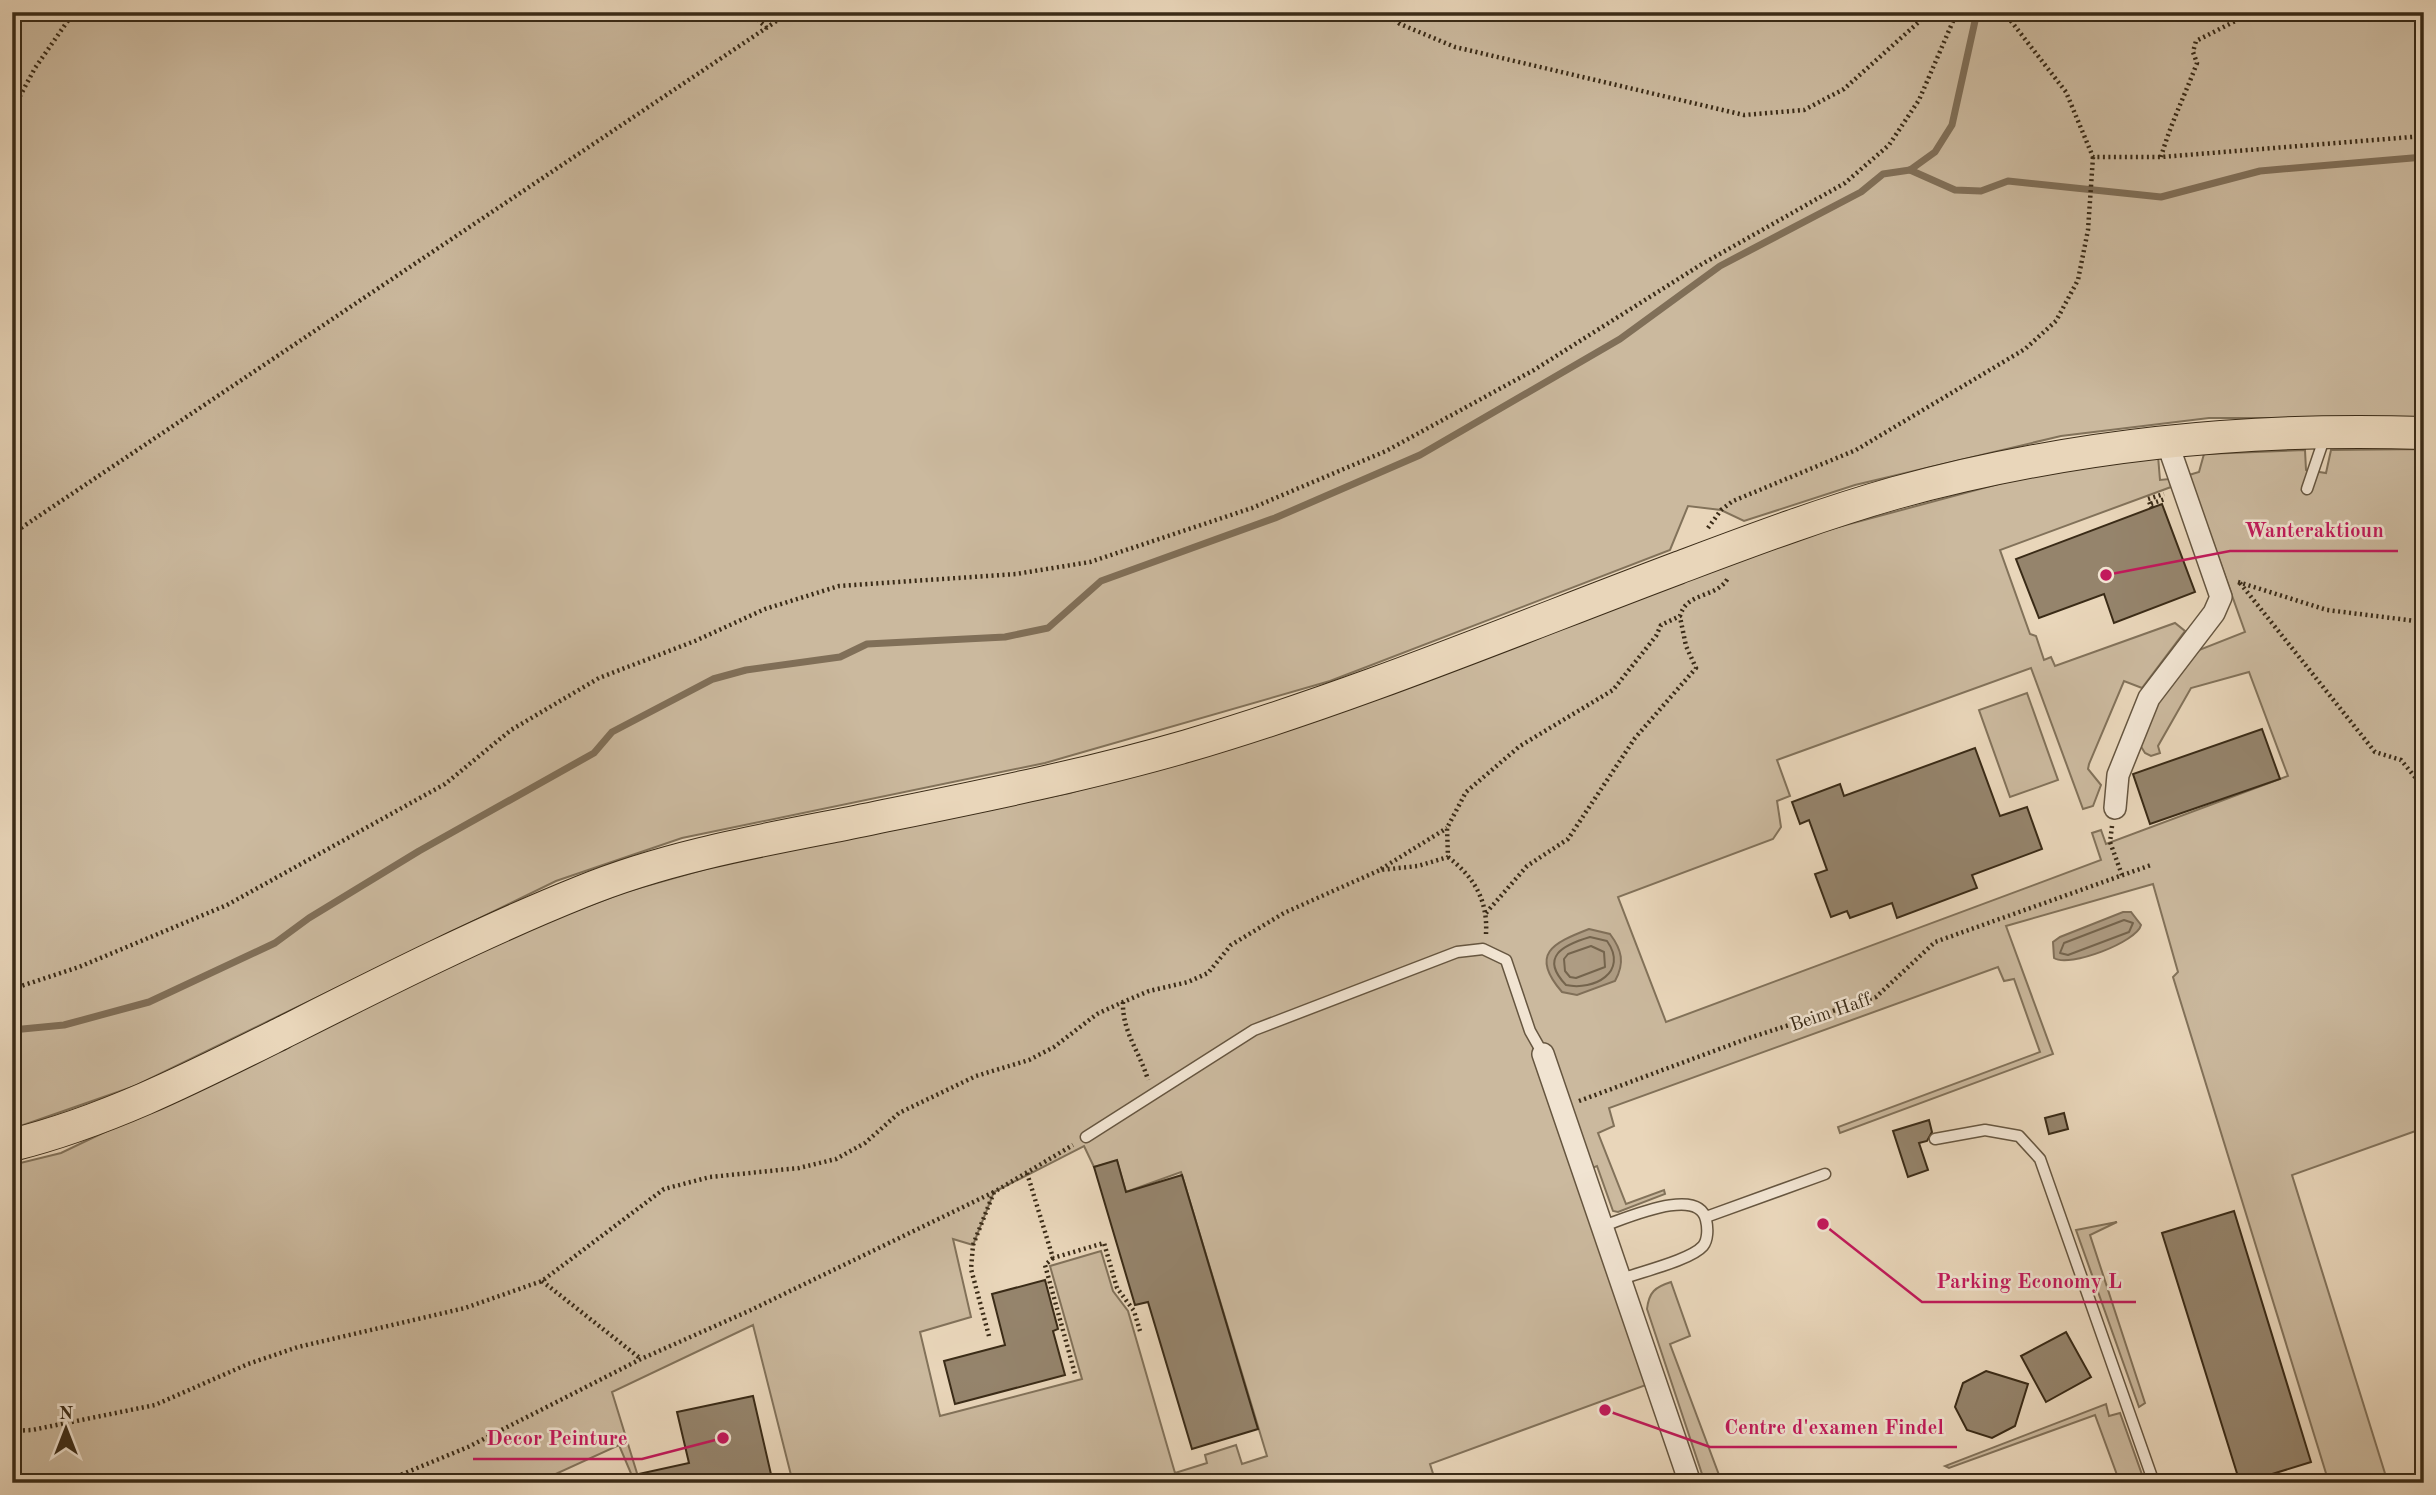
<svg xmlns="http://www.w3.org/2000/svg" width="2436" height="1495" viewBox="0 0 2436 1495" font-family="'Old Standard TT',serif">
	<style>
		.green { fill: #cbb99e; stroke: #82725a; stroke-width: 2; fill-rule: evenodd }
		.water { fill: #ae9c83; stroke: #806f58; stroke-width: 2 }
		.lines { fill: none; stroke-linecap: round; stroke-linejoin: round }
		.shore { stroke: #74644d; stroke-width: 2 }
		.stream { stroke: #806f58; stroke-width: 7 }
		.building { fill: #95846c; stroke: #3a2b17; stroke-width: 2 }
		.lane-casing { stroke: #665640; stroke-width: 13 }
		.street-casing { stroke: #665640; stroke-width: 24 }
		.primary-casing { stroke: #3a2b17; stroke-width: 34 }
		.path { stroke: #3a2b17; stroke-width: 4.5; stroke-dasharray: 2 3.5; stroke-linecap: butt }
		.lane { stroke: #f1e4d2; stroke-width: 10 }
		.street { stroke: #f1e4d2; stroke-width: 21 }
		.primary { stroke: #e9d6ba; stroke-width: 32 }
		.labels { text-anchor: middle; stroke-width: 5; stroke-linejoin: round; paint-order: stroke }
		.street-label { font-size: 19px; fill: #3a2b17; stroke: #f1e4d2 }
		.leader { fill: none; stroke: #c2185b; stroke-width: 2.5 }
		.callout-dot { fill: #c2185b; stroke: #f1e4d2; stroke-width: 2.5 }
		.callout-label { font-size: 21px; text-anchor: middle; font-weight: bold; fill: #c2185b; stroke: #f1e4d2; stroke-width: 5; stroke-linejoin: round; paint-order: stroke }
	</style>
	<rect width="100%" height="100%" fill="#e9d6ba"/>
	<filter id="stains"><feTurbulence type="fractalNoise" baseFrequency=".00286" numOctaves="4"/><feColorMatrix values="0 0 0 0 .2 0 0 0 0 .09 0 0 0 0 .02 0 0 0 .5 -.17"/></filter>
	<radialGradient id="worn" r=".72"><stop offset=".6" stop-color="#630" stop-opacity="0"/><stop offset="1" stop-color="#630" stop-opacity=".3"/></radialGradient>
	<g class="green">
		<polygon points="12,12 2424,12 2424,418 2209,418 2061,436 1855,485 1744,521 1721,510 1688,506 1670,550 1330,681 1045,763 682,838 556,881 135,1086 12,1129"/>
		<path d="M2424 449V1128L2292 1175 2388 1483H2329L2173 977 2178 972 2153 884 2006 926 2053 1054 1840 1133 1838 1127 2040 1052 2014 979 2004 981 1998 967 1609 1108 1614 1126 1598 1133 1626 1204 1664 1190 1665 1194 1618 1212 1613 1211 1597 1166 1584 1171 1657 1381 1430 1464 1436 1483H793L753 1325 612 1392 640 1483H635L619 1445 536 1483H12V1165L61 1153 533 927 625 892 762 853 1070 793 1352 704 1812 534 2047 471 2158 456 2160 480 2169 479 2171 487 2000 550 2030 634 2036 636 2044 660 2051 657 2055 666 2175 623 2185 631 2142 688 2124 681 2089 764 2088 769 2101 785 2093 806 2083 809 2031 668 1777 760 1790 796 1777 801 1781 827 1773 839 1618 897 1666 1022 2101 860 2092 833 2101 830 2106 844 2288 776 2249 672 2191 688 2158 746 2160 753 2151 756 2145 753 2140 745 2155 707 2199 650 2245 632 2189 475 2199 472 2204 454 2305 450 2306 470 2326 473 2331 450ZM1084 1146 1094 1167 1117 1161 1126 1192 1181 1172 1267 1456 1242 1464 1236 1445 1205 1455 1207 1463 1175 1473 1128 1311 1113 1291 1101 1251 1050 1266 1082 1379 940 1416 920 1332 971 1317 953 1239 973 1245 994 1192Z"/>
		<polygon points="2027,693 2058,780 2010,797 1979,710"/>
		<polygon points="2117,1222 2090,1235 2145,1403 2139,1407 2076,1230"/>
		<path d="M1671 1282 1690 1336 1670 1344 1722 1483H1705L1647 1309C1649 1292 1655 1287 1671 1282Z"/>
		<polygon points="2106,1404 2109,1416 2120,1413 2145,1483 2120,1483 2095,1415 1949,1468 1945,1466"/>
	</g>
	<g class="water">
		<path d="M2123 912H2131L2141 925C2137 942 2069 968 2054 958L2053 942 2060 937Z"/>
		<path d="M1589 929 1610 934C1622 950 1625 963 1615 981L1577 995 1562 992C1529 954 1553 943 1589 929Z"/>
	</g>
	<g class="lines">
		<g class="shore">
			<polygon points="2124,920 2133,923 2129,932 2068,955 2060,953 2064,943"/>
			<path d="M1590 937 1607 941C1629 972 1594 991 1566 985 1539 957 1563 945 1590 937Z"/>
			<polygon points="1591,946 1604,952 1605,967 1576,978 1570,977 1565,971 1564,959 1568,954"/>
		</g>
		<g class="stream">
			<polyline points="1910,170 1955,190 1981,191 2008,181 2161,197 2260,171 2424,157"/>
			<polyline points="12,1030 64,1025 149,1002 275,943 309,918 419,851 594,753 612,732 713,679 746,670 840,657 867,644 1005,637 1048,628 1101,581 1275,518 1420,455 1620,339 1720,266 1861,192 1883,174 1910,170 1935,152 1952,125 1977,12"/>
		</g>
	</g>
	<g class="building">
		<polygon points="2162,504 2195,592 2114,623 2104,594 2039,618 2016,559"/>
		<polygon points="2262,729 2280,779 2150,824 2133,774"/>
		<polygon points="1975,748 2000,816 2027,807 2042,849 1972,875 1977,888 1897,918 1892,903 1850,918 1847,911 1831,917 1815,874 1827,870 1809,820 1800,824 1792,802 1840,784 1844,796"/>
		<polygon points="2064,1113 2068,1129 2049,1134 2045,1118"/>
		<polygon points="1929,1120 1932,1132 1927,1141 1919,1143 1928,1170 1908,1177 1893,1131"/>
		<polygon points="1117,1160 1126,1192 1182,1175 1258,1429 1192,1449 1148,1302 1135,1305 1094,1167"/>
		<polygon points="2234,1211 2311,1462 2243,1483 2240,1483 2162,1233"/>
		<polygon points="1045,1280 1058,1329 1053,1331 1065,1375 955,1404 944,1361 1005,1345 992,1294"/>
		<polygon points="2066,1332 2091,1377 2046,1402 2021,1356"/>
		<polygon points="1986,1371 2028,1384 2015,1426 1992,1438 1967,1430 1955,1407 1963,1383"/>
		<polygon points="753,1396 773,1483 635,1483 634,1475 689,1463 677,1412"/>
	</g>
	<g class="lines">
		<defs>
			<g id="lane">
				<polyline points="2307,489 2325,436"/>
				<polyline points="1086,1137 1254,1030 1457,952 1483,949 1506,960 1530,1031 1543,1054"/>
				<polyline points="1935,1139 1985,1130 2019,1136 2040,1159 2154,1483"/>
				<polyline points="1706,1217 1825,1174"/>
				<path d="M1603 1226C1625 1219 1699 1185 1706 1220 1708 1228 1708 1240 1703 1246 1691 1260 1640 1272 1622 1279"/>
			</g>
			<g id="street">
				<polyline points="2115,808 2118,775 2149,698 2214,613 2221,597 2166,439"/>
				<polyline points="1543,1054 1690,1483"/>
			</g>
			<path id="primary" d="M12 1145C108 1121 194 1077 282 1033 381 983 479 933 581 892 664 858 752 842 840 825 956 801 1073 779 1187 746 1354 697 1516 629 1678 568 1750 541 1821 514 1895 493 2069 445 2244 427 2424 433"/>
		</defs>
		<use href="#lane" class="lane-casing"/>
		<use href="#street" class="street-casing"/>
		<use href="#primary" class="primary-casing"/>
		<g class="path">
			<polyline points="749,12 767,28"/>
			<polyline points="1386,12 1400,24 1455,47 1744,115 1804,110 1844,89 1930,12"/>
			<polyline points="2004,12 2066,92 2093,157 2161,157 2424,136"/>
			<polyline points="12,111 35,68 74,12"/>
			<path d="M2161 157C2170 125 2185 95 2197 63L2193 52 2196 41 2253 12"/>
			<polyline points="2150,504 2148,499 2164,494"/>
			<polyline points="2152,508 2150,504 2165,499"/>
			<polyline points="1708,528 1721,510 1733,501 1856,450 2025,349 2056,321 2078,280 2088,230 2093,157"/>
			<polyline points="12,534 790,12"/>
			<polyline points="2238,582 2327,610 2424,622"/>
			<polyline points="2240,583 2375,752 2401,760 2424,788"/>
			<polyline points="2112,826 2110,842 2122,875"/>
			<path d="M1448 857C1474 877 1488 900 1486 934"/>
			<polyline points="1381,869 1447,828"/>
			<polyline points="1486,913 1527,866 1568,839 1635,738 1696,668 1686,646 1680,617"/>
			<polyline points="12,989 79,967 227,905 445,784 511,730 599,678 695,641 765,609 839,586 1016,574 1090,562 1252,508 1386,451 1534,370 1702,264 1845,183 1889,145 1919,100 1957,12"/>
			<path d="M1123 1002C1122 1032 1140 1052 1148 1080"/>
			<polyline points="1579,1101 1749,1038 1876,997 1935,942 2151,865"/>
			<polyline points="1027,1173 1053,1258 1104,1243 1117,1288 1134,1311 1140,1331"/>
			<polyline points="1053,1258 1045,1265 1075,1374"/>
			<polyline points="542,1281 641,1359"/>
			<polyline points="989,1336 971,1269 973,1245 994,1192 1073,1145"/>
			<path d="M12 1431 32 1430 155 1405 248 1364 298 1347 465 1308 542 1281 664 1189 710 1177 799 1168 836 1159 865 1143 899 1113 976 1076 1029 1060 1054 1047 1097 1014 1123 1002 1149 991 1188 982 1208 973 1231 945 1284 913 1380 870 1418 866 1448 857 1447 828 1466 792 1520 746 1613 690 1656 636 1661 625 1680 616C1687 591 1716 599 1728 578"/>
			<polyline points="381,1483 468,1447 641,1359 751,1310 994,1192"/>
		</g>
		<use href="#lane" class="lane"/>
		<use href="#street" class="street"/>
		<use href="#primary" class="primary"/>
	</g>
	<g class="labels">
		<g class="street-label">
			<text transform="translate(1830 1011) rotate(-19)" y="7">Beim Haff</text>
		</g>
	</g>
	<path class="leader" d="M2106 575L2230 551H2398M1823 1224L1922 1302H2136M1605 1410L1710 1447H1957M723 1438L642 1459H473"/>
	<g class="callout-dot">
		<circle cx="2106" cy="575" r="7"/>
		<circle cx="1823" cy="1224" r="7"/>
		<circle cx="1605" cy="1410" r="7"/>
		<circle cx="723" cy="1438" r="7"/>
	</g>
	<g class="callout-label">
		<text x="2314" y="537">Wanteraktioun</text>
		<text x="2029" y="1288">Parking Economy L</text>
		<text x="1834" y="1434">Centre d'examen Findel</text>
		<text x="557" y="1445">Decor Peinture</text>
	</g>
	<rect width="2436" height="1495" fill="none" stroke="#e9d6ba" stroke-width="42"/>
	<rect x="14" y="14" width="2408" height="1467" fill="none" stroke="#3a2b17" stroke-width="3.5"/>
	<rect x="21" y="21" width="2394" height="1453" fill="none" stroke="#3a2b17" stroke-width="2"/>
	<g transform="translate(66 1429)" stroke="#f1e4d2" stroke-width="5" paint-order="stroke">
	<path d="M0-5L12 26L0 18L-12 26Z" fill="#3a2b17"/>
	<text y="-10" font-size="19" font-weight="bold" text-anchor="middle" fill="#3a2b17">N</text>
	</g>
	<rect width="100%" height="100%" filter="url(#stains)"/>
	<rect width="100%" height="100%" fill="url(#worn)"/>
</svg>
